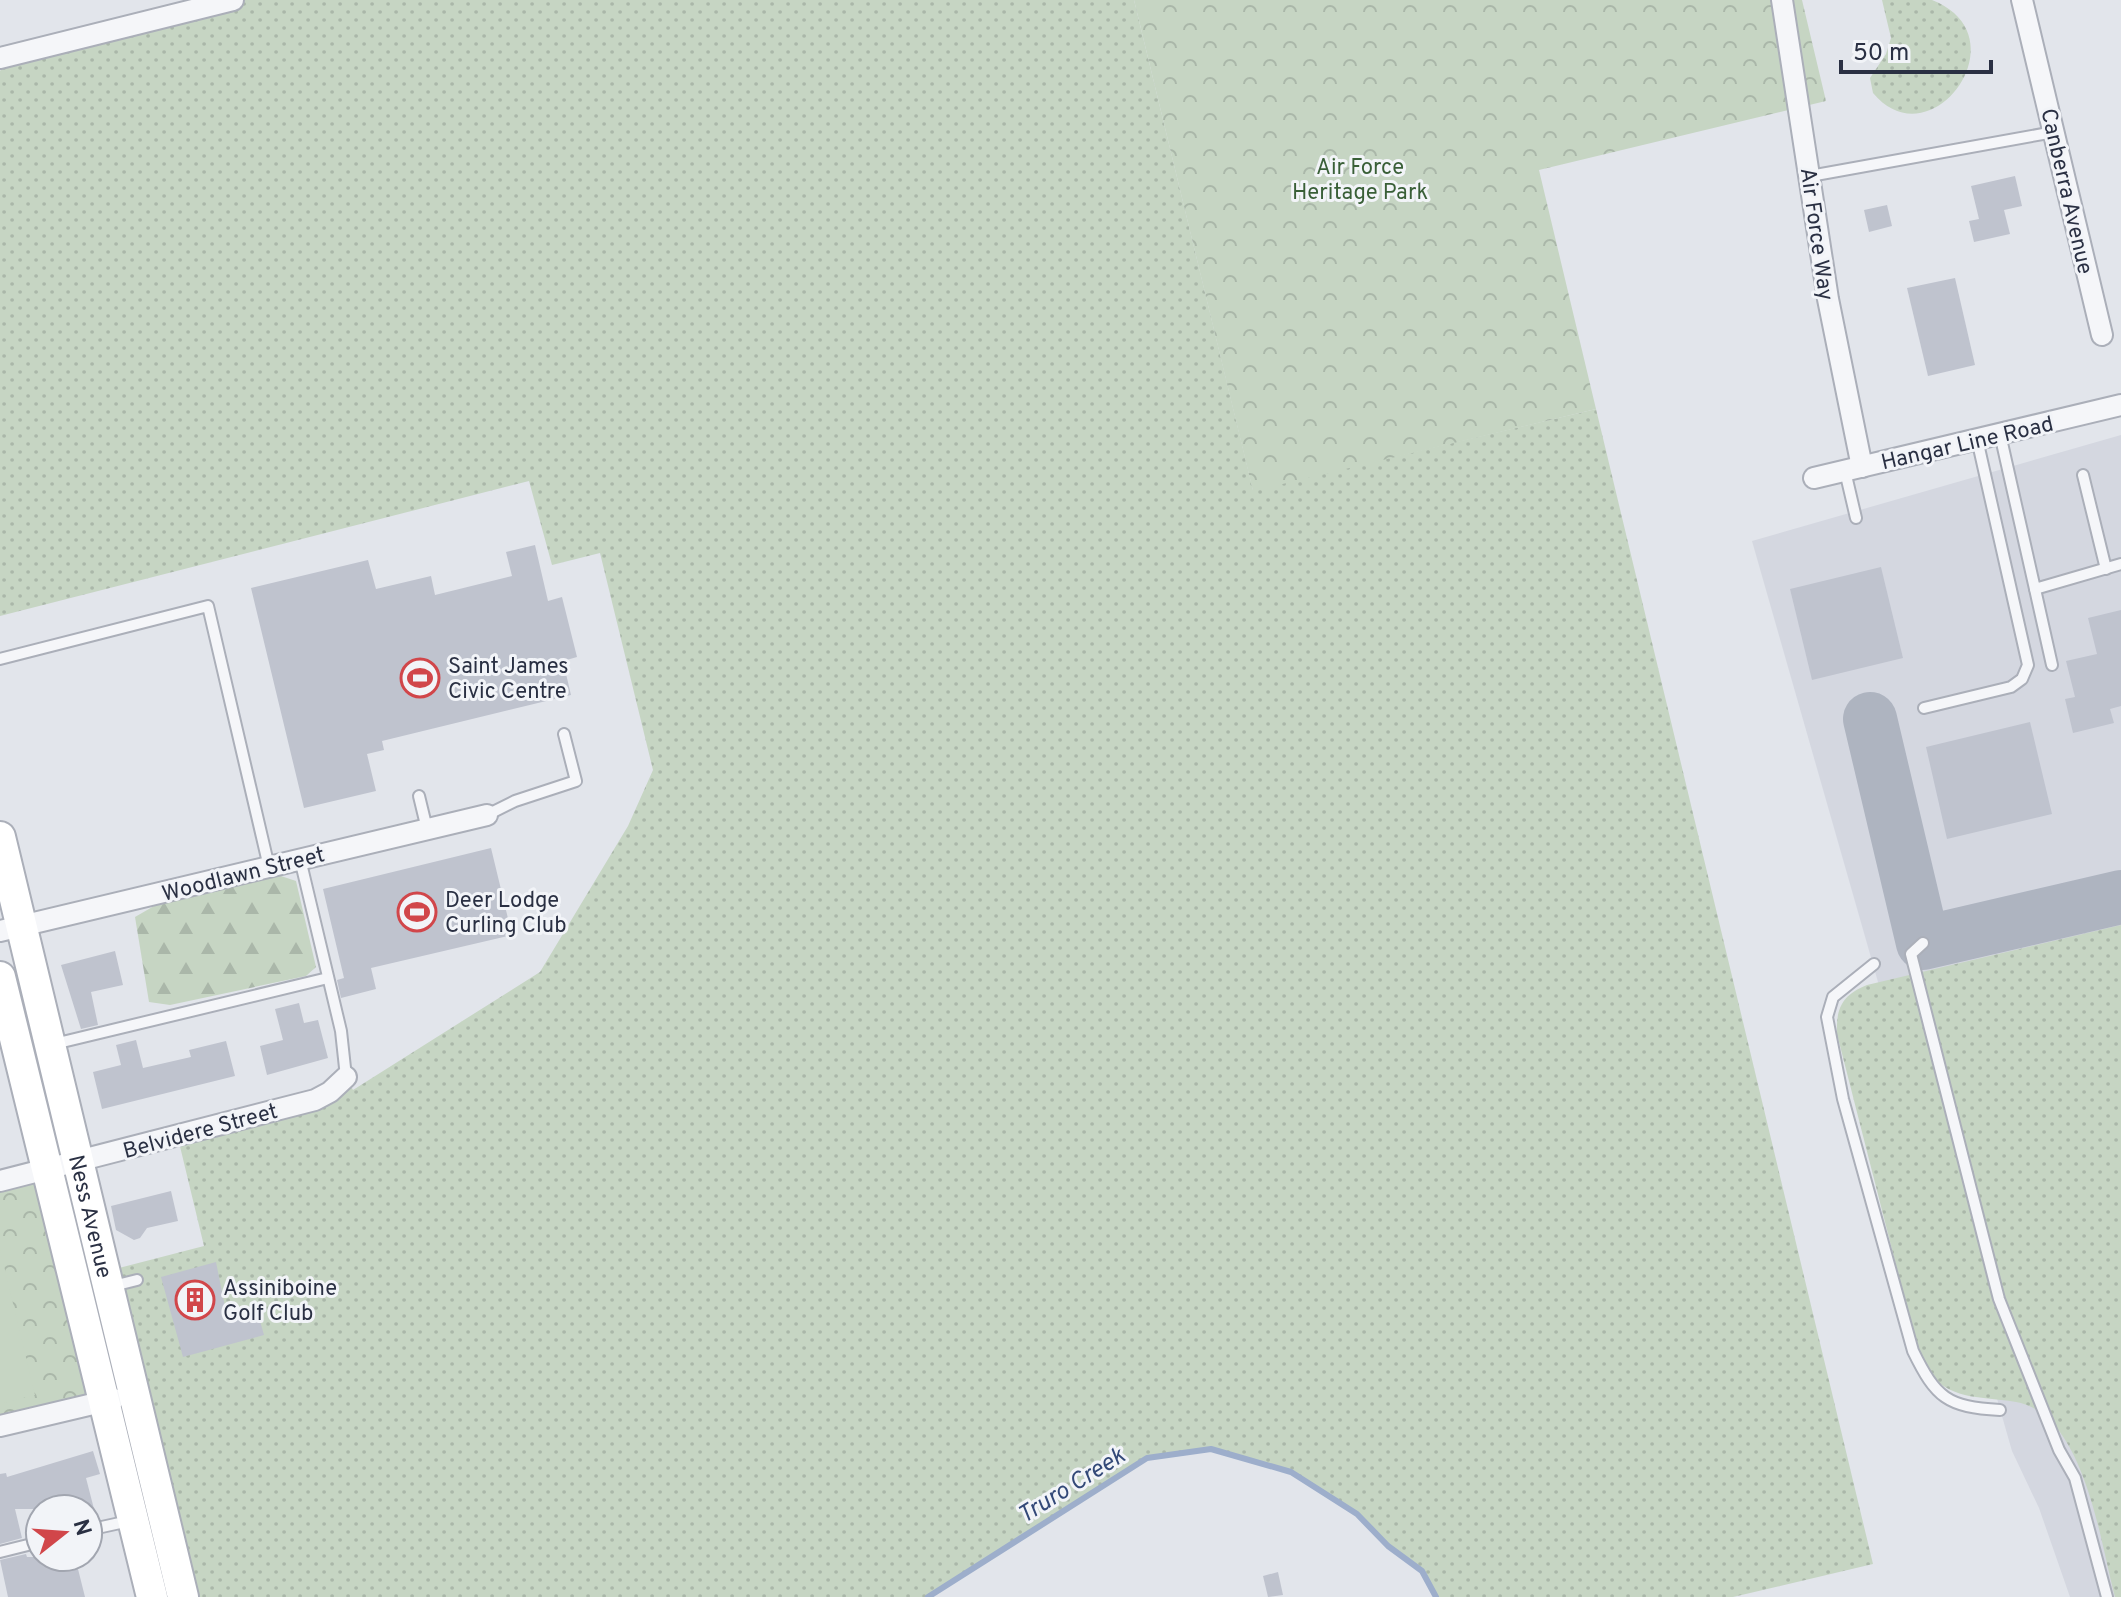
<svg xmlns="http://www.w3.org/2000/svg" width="2121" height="1597" viewBox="0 0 2121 1597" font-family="Overpass,sans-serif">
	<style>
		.built { fill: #d4d7e0 }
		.grass { fill: url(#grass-dots) }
		.forest { fill: url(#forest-firs) }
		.park { fill: url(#park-crowns) }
		.garden { fill: #c6d5c3 }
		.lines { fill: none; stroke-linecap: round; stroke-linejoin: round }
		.stream { stroke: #9daecb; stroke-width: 6 }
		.taxiway { stroke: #aeb4c0; stroke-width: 54 }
		.building { fill: #bfc3ce }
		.service-casing { stroke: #abafb9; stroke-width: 14 }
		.minor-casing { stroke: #abafb9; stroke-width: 24 }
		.secondary-casing { stroke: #abafb9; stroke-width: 34 }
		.service { stroke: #f5f6f9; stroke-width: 10 }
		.minor { stroke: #f5f6f9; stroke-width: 20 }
		.secondary { stroke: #fff; stroke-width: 30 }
		.labels { text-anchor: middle; stroke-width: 6; stroke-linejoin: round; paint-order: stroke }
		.park-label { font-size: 22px; fill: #395f37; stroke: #f2f4f8 }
		.street-label { font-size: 22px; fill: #2a3043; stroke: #f2f4f8 }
		.poi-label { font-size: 22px; fill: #2a3043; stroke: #f2f4f8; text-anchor: start }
		.water-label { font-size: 24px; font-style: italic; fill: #334978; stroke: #f2f4f8 }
	</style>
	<defs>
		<pattern id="grass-dots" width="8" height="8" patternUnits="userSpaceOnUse" patternTransform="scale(2)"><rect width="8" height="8" fill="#c6d5c3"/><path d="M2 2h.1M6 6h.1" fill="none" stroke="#aab7a9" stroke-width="1.8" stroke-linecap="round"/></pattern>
		<pattern id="forest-firs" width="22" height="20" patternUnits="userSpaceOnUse" patternTransform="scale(2)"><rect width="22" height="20" fill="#c6d5c3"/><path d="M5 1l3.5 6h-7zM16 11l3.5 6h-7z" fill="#aab7a9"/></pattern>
		<pattern id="park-crowns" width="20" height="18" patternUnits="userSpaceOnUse" patternTransform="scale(2)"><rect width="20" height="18" fill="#c6d5c3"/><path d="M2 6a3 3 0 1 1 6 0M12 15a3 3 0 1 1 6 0" fill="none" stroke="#aab7a9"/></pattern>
	</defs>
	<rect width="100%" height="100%" fill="#e2e5eb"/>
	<polygon class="built" points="2121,435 2121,1597 2070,1597 2039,1508 2012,1451 1752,541"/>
	<g class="grass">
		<polygon points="233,0 1134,0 1253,490 1596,409 1873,1564 1733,1597 1436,1597 1422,1571 1388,1546 1357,1514 1291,1472 1211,1449 1147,1458 928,1597 183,1597 119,1268 204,1246 177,1134 315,1100 346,1077 353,1090 540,972 628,826 653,770 600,553 552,565 529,481 0,616 0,71 12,55"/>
		<path d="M1882 0C1895 0 1919 0 1932 0 2024 36 1931 163 1873 93L1870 78 1886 54 1891 38Z"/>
		<path d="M2121 925V1597H2115C2100 1541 2084 1414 2016 1402 1974 1395 1953 1402 1922 1367L1837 1034C1836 1008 1842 995 1867 985Z"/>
	</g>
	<polygon class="forest" points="278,875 296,881 316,967 306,976 170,1005 149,1002 135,917 161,902"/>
	<g class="park">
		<polygon points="1134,0 1802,0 1826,101 1539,170 1596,409 1253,491"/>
		<polygon points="47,1170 104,1402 0,1426 0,1181"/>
	</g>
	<polygon class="garden" points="0,1249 35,1395 0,1404"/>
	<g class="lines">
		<polyline class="stream" points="928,1597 1147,1458 1211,1449 1291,1472 1357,1514 1388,1546 1422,1571 1436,1597"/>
		<polyline class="taxiway" points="1870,719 1923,943 2121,897"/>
	</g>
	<g class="building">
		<polygon points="2015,176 2022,206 2004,210 2010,234 1974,242 1969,221 1979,219 1971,186"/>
		<polygon points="1887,205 1892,226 1869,232 1864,210"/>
		<polygon points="1955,278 1975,365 1928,376 1907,288"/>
		<polygon points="535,545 548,601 562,597 577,657 563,661 571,695 382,741 384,750 367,754 376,791 304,808 251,588 368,560 376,589 431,576 435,595 512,576 506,552"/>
		<polygon points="1881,567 1903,658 1812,680 1790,589"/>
		<polygon points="2121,610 2121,706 2110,709 2114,723 2073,733 2065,699 2075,697 2066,661 2097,654 2088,618"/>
		<polygon points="2030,722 2052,814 1947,839 1926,747"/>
		<polygon points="491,848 512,935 371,968 376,989 341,998 337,980 344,978 323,889"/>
		<polygon points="115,951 123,985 91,992 98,1025 81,1029 61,965"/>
		<polygon points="299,1003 304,1023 318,1020 328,1058 267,1075 260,1046 283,1040 275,1009"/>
		<polygon points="136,1040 143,1068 191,1057 189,1050 226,1041 235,1076 102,1109 93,1072 121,1065 116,1045"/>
		<polygon points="171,1191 178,1221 147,1228 140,1238 134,1240 116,1230 111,1206"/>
		<polygon points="216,1262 228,1322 258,1314 264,1335 183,1357 161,1277"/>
		<polygon points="93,1451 100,1474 86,1478 94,1509 15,1509 22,1538 0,1544 0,1474 6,1473 7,1477"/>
		<polygon points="26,1554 27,1557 75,1557 85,1597 8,1597 0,1560"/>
		<polygon points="1278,1572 1283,1595 1268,1597 1263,1576"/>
	</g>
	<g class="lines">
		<defs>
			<g id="service">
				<polyline points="1810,176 2054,132"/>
				<polyline points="2000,434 2035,589 2121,564"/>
				<polyline points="1845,471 1856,518"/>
				<polyline points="2083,475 2106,569"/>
				<polyline points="2035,589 2052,665"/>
				<polyline points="0,659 208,606 269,867"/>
				<polyline points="1924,708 2011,687 2022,679 2028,665 1977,439"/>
				<polyline points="419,796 427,829"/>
				<polyline points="487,815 515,801 576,781 564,734"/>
				<polyline points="300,859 341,1031 346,1077"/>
				<polyline points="1923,943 1911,954 1999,1299 2059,1450 2075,1478 2107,1597"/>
				<path d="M1874 964 1833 997 1827 1017 1843 1099 1913 1351C1936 1398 1947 1407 2000 1410"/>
				<polyline points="54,1044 328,978"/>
				<polyline points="113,1286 137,1280"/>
				<polyline points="88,1530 129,1521"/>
				<polyline points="0,1552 40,1542"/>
			</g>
			<g id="minor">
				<polyline points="1782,0 1828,299 1862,467"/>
				<polyline points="2022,0 2102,335"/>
				<polyline points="0,58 233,0"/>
				<polyline points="1814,478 2121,405"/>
				<polyline points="0,931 487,815"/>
				<polyline points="0,1181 315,1100 330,1092 346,1077"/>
				<polyline points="0,1426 114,1399"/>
			</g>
			<g id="secondary">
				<path id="s1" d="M0 837 183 1597"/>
				<polyline points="0,977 152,1597"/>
			</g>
		</defs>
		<use href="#service" class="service-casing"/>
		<use href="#minor" class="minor-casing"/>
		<use href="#secondary" class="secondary-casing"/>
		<use href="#service" class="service"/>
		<use href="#minor" class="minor"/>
		<use href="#secondary" class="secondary"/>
	</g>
	<defs>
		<symbol id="stadium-ring" viewBox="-11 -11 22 22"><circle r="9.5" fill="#f2f4f8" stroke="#d1464a" stroke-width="1.5"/><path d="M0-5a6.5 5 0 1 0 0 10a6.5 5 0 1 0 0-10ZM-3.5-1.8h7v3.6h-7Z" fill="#d1464a"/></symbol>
		<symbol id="building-ring" viewBox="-11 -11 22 22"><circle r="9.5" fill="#f2f4f8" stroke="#d1464a" stroke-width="1.5"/><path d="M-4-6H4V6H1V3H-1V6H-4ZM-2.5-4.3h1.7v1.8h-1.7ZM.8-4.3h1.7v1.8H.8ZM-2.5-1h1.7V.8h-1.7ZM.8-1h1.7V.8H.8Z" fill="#d1464a"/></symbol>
	</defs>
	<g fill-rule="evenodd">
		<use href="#stadium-ring" x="398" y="656" width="44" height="44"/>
		<use href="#stadium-ring" x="395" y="890" width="44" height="44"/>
		<use href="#building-ring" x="173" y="1278" width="44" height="44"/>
	</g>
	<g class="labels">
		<g class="park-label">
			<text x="1360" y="174">Air Force<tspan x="1360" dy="25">Heritage Park</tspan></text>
		</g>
		<g class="street-label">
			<text transform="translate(2068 191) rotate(77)" y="8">Canberra Avenue</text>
			<text transform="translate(1818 234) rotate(82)" y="8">Air Force Way</text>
			<text transform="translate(1967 442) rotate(-13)" y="8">Hangar Line Road</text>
			<text transform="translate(243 873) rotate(-14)" y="8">Woodlawn Street</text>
			<text transform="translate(200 1130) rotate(-15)" y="8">Belvidere Street</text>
			<text dy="8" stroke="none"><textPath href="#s1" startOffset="390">Ness Avenue</textPath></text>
		</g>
		<g class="poi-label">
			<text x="448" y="673">Saint James<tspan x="448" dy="25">Civic Centre</tspan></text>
			<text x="445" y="907">Deer Lodge<tspan x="445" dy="25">Curling Club</tspan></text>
			<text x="223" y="1295">Assiniboine<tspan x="223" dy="25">Golf Club</tspan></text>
		</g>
		<g class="water-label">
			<text transform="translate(1071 1485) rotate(-32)" y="8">Truro Creek</text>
		</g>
	</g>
	<g transform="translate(64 1533) rotate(73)"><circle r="38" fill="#f2f4f8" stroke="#a2a6b0" stroke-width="2"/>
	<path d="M0-6L14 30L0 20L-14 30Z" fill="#d1464a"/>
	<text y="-12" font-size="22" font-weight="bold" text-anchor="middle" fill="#2a3043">N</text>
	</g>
	<path d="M1841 60v12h150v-12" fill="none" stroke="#2a3043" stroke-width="4"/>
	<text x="1853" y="60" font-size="24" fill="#2a3043" stroke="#f2f4f8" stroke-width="6" paint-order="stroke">50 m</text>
</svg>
